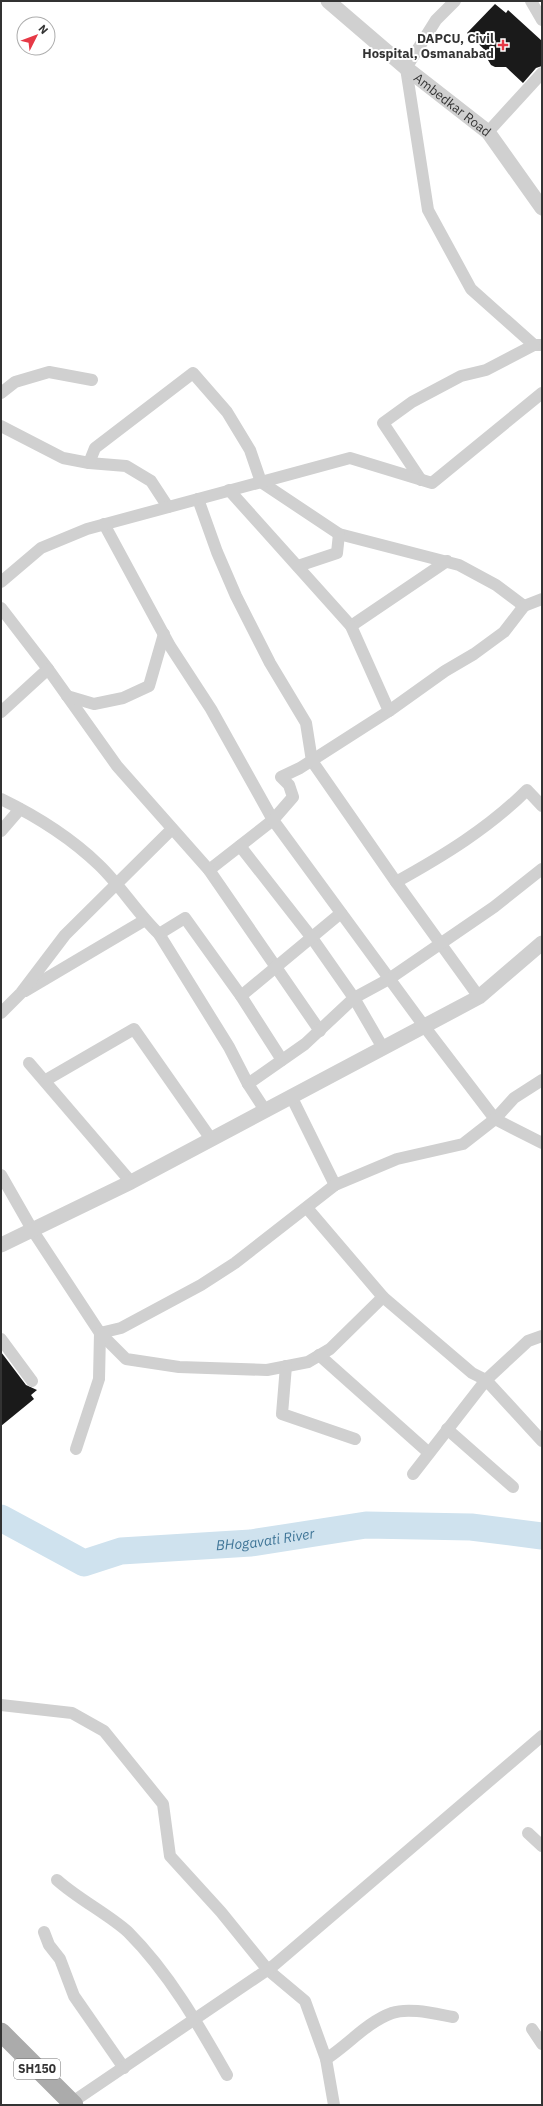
<svg xmlns="http://www.w3.org/2000/svg" width="543" height="2106" viewBox="0 0 543 2106" font-family="'IBM Plex Sans',sans-serif">
	<style>
		.lines { fill: none; stroke-linecap: round; stroke-linejoin: round }
		.river { stroke: #cfe2ee; stroke-width: 27 }
		.building { fill: #1a1a1a }
		.minor { stroke: #d0d0d0; stroke-width: 12 }
		.tertiary { stroke: #d0d0d0; stroke-width: 15 }
		.primary { stroke: #ababab; stroke-width: 19 }
		.poi-dot { fill: #e63946; stroke: #fff; stroke-width: 1.5 }
		.labels { text-anchor: middle; stroke-width: 4; stroke-linejoin: round; paint-order: stroke }
		.shield { fill: #fff; stroke: #707070; stroke-width: 1 }
		.shield-label { font-size: 12px; font-weight: bold; fill: #333 }
		.poi-label { font-size: 13px; font-weight: bold; fill: #333; stroke: #fff; text-anchor: end }
		.street-label { font-size: 13px; fill: #333; stroke: #fff }
		.water-label { font-size: 14px; font-style: italic; fill: #3f7597; stroke: #fff }
	</style>
	<rect width="100%" height="100%" fill="#fff"/>
	<g class="lines">
		<path class="river" id="s1" d="M1 1518 84 1563 121 1551 251 1543 366 1525 471 1527 542 1536"/>
	</g>
	<g class="building">
		<polygon points="495,4 506,13 508,10 542,41 542,66 536,68 523,83 506,67 495,67 491,65 488,60 488,53 467,33"/>
		<polygon points="1,1352 26,1385 37,1390 31,1395 34,1399 1,1426"/>
	</g>
	<g class="lines">
		<g class="minor">
			<polyline points="455,1 436,20 406,68 428,210 471,289 534,345 542,345"/>
			<polyline points="531,1 542,20"/>
			<polyline points="488,132 542,73"/>
			<polyline points="1,393 15,382 49,372 92,380"/>
			<polyline points="1,426 63,458 89,463 126,466 151,481 168,507"/>
			<polyline points="89,463 95,448 193,373 227,412 250,450 261,482 339,534 459,565 496,585 524,606 542,599"/>
			<polyline points="421,480 383,423 412,402 461,376 486,370 534,345"/>
			<polyline points="229,490 351,626 447,561"/>
			<polyline points="198,499 217,552 236,596 270,663 306,723 312,761 396,882"/>
			<polyline points="104,524 170,646 211,709 273,820 209,870"/>
			<polyline points="298,566 337,553 339,534"/>
			<polyline points="1,582 41,548 87,529 350,458 432,483 542,393"/>
			<polyline points="524,606 504,632 474,654 445,671 389,711 300,768 281,777 289,785 293,797 273,820 424,1026 495,1119 514,1098 542,1080"/>
			<polyline points="1,608 48,669 117,766 209,870 320,1031"/>
			<polyline points="351,626 389,711"/>
			<polyline points="67,696 94,704 123,698 149,686 164,634"/>
			<polyline points="1,712 48,669"/>
			<path d="M1 799C36 816 71 838 99 865 121 886 137 913 159 934L229 1047 248 1084"/>
			<polyline points="1,831 20,809"/>
			<polyline points="240,846 312,938 354,998 383,1048"/>
			<polyline points="159,934 185,918 241,996 282,1060"/>
			<polyline points="25,991 145,920"/>
			<polyline points="241,996 341,913"/>
			<path d="M479 997 396 882C443 856 489 828 527 790L542 806"/>
			<polyline points="1,1013 21,993 65,935 172,829"/>
			<polyline points="29,1063 131,1182"/>
			<polyline points="46,1080 134,1029 211,1139"/>
			<polyline points="291,1096 335,1185"/>
			<polyline points="265,1110 248,1084 305,1044 354,998 389,979 494,907 542,869"/>
			<polyline points="1,1175 33,1231 100,1333 121,1328 201,1285 235,1263 335,1185 397,1159 463,1144 495,1119 542,1143"/>
			<polyline points="383,1297 472,1373 486,1380 528,1341 542,1336"/>
			<polyline points="100,1333 126,1359 179,1367 267,1370 308,1362 330,1349 383,1297 307,1208"/>
			<polyline points="1,1339 32,1381"/>
			<polyline points="319,1355 429,1453"/>
			<polyline points="286,1366 282,1414 355,1439"/>
			<polyline points="447,1429 513,1487"/>
			<polyline points="76,1449 99,1379 100,1333"/>
			<polyline points="413,1474 486,1380 542,1441"/>
			<polyline points="1,1705 72,1713 104,1731 163,1804 170,1856 221,1912 268,1970 305,2001 326,2059 334,2105"/>
			<polyline points="528,1833 542,1846"/>
			<path d="M57 1880C78 1899 108 1914 128 1932 169 1973 198 2024 227 2075"/>
			<polyline points="44,1932 49,1945 60,1959 74,1996 124,2068"/>
			<polyline points="532,2029 542,2044"/>
			<path d="M326 2059C348 2045 367 2022 392 2013 409 2007 436 2014 453 2017"/>
			<polyline points="68,2105 273,1966 542,1736"/>
		</g>
		<g class="tertiary">
			<path id="s2" d="M328 1 406 68 488 132 542 208"/>
			<polyline points="1,1245 131,1182 479,997 542,943"/>
		</g>
		<polyline class="primary" points="1,2032 74,2105"/>
	</g>
	<path class="poi-dot" d="M501 39h4v4h4v4h-4v4h-4v-4h-4v-4h4z"/>
	<g class="labels">
		<rect class="shield" x="14" y="2059" width="46" height="20" rx="3"/>
		<g class="shield-label">
			<text x="37" y="2073">SH150</text>
		</g>
		<g class="poi-label">
			<text x="494" y="43">DAPCU, Civil<tspan x="494" dy="15">Hospital, Osmanabad</tspan></text>
		</g>
		<g class="street-label">
			<text dy="5" stroke="none"><textPath href="#s2" startOffset="162">Ambedkar Road</textPath></text>
		</g>
		<g class="water-label">
			<text dy="5" stroke="none"><textPath href="#s1" startOffset="278">BHogavati River</textPath></text>
		</g>
	</g>
	<rect width="543" height="2106" fill="none" stroke="#333333" stroke-width="4"/>
	<g transform="translate(36 36) rotate(48)"><circle r="19" fill="#ffffff" stroke="#adadad"/>
	<path d="M0-3L7 15L0 10L-7 15Z" fill="#e63946"/>
	<text y="-6" font-size="11" font-weight="bold" text-anchor="middle" fill="#333333">N</text>
	</g>
</svg>
